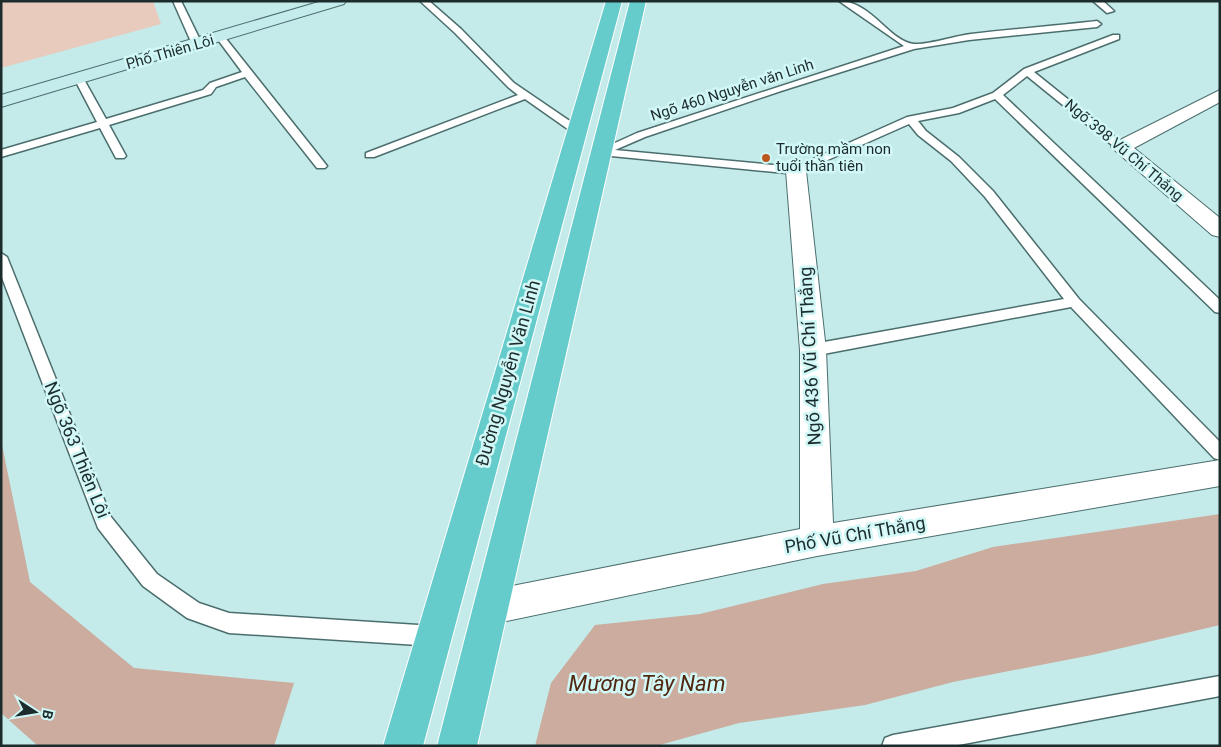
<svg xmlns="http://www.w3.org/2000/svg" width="1221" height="747" viewBox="0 0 1221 747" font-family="Roboto,sans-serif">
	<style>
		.green { fill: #e9cbbe }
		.water { fill: #cbac9e }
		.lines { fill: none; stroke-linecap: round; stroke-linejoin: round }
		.service-casing { stroke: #4b6e6d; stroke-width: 3 }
		.minor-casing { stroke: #4b6e6d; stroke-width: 2 }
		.secondary-casing { stroke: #4b6e6d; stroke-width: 2 }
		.trunk-casing { stroke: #fff; stroke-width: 2 }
		.service { fill: #fff; fill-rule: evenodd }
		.minor { fill: #fff; fill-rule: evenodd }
		.secondary { fill: #c5ecec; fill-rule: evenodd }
		.trunk { fill: #66cccb; fill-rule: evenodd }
		.poi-dot { fill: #ba571f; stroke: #d1f8f6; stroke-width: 2 }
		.labels { text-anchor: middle; stroke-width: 5; stroke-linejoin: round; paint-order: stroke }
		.far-street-label { font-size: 15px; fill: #1c2b2b; stroke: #d1f8f6 }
		.far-poi-label { font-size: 15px; fill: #1c2b2b; stroke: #d1f8f6; text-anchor: start }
		.street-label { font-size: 18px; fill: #1c2b2b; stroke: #d1f8f6 }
		.near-water-label { font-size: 22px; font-style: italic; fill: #512610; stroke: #d1f8f6 }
	</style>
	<rect width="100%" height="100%" fill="#c4eae9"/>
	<polygon class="green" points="1,1 153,1 161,24 1,68"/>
	<g class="water">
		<polygon points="1,440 30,582 134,668 294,683 274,746 38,746 1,713"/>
		<polygon points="1220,514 1220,625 1092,655 953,682 865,705 739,723 656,746 535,746 551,683 595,625 700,614 823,584 916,571 993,547"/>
	</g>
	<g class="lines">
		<defs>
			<g id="service">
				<polygon points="173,1 181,1 202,44 200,46 192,44"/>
				<polygon points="420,1 429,1 461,29 514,83 580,128 580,132 572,132 525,99 374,157 366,157 366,153 518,95 508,87 455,33"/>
				<path d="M839 1C871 1 890 42 914 44 928 45 955 36 971 34 1013 29 1055 26 1097 21L1101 24 1097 27 969 40 914 49 781 91 645 137 615 150 795 167 907 117 953 108 993 93 1024 69 1113 35H1119V39L1034 72 1125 145V149H1117L1027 76 1003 95 1220 300V313L1215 312 995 99 959 113 918 121 926 131 959 157 993 191 1079 299 1220 442V460L1214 458 1071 307 813 356 808 354 806 350 808 346 813 344 1064 299 985 197 951 161 918 135 909 124 796 174 601 155 595 152 637 133 904 46Z"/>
				<polygon points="1093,1 1103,1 1114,11 1107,13"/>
				<polygon points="220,34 223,35 312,147 327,166 325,168 317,168 245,77 216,87 211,94 109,125 126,156 124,158 116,158 100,128 1,157 1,150 97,122 74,78 76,76 82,76 106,119 203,90 210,83 242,72 216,37"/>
				<polygon points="1,253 7,257 111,517 157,574 199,603 229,613 434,626 441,629 444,636 441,643 434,646 229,633 187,618 143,586 98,528 1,275"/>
				<polygon points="1220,676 1220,696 953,746 882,746 885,738 893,735"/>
			</g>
			<g id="minor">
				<polygon points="1220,90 1220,102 1134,148 1220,218 1220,237 1212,235 1111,147 1114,143"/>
				<polygon points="796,165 803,167 806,171 826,350 833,523 1220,460 1220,486 817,556 492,624 480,619 474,607 480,595 492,590 800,529 800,350 786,171 789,167"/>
			</g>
			<polygon id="secondary" points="322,1 346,1 344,4 1,107 1,95"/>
			<g id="trunk">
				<polygon points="606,1 622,1 423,746 383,746"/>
				<polygon points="630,1 646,1 477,746 437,746"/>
			</g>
		</defs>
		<use href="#service" class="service-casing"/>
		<use href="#minor" class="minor-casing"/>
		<use href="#secondary" class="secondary-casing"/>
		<use href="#trunk" class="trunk-casing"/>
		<use href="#service" class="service"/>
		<use href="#minor" class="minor"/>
		<use href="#secondary" class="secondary"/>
		<use href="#trunk" class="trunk"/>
	</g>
	<circle class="poi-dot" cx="766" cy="158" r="5"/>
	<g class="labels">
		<g class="far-street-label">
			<text transform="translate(170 52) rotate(-16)" y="5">Phố Thiên Lôi</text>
			<text transform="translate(732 90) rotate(-18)" y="5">Ngõ 460 Nguyễn văn Linh</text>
			<text transform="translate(1124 150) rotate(40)" y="5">Ngõ 398 Vũ Chí Thắng</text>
		</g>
		<g class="far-poi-label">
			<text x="776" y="154">Trường mầm non<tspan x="776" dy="17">tuổi thần tiên</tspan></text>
		</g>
		<g class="street-label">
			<text transform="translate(810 356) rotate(-93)" y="6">Ngõ 436 Vũ Chí Thắng</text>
			<text transform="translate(508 373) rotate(-74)" y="6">Đường Nguyễn Văn Linh</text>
			<text transform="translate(77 450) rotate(68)" y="6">Ngõ 363 Thiên Lôi</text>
			<text transform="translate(855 535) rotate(-10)" y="6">Phố Vũ Chí Thắng</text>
		</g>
		<g class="near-water-label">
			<text x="647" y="691">Mương Tây Nam</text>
		</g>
	</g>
	<rect width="1221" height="747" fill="none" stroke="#1c2b2b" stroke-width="5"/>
	<g transform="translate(35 712) rotate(102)" stroke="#d1f8f6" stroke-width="4" paint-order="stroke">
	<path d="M0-4L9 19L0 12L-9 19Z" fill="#1c2b2b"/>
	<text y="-8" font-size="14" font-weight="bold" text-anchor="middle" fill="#1c2b2b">B</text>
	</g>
</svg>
